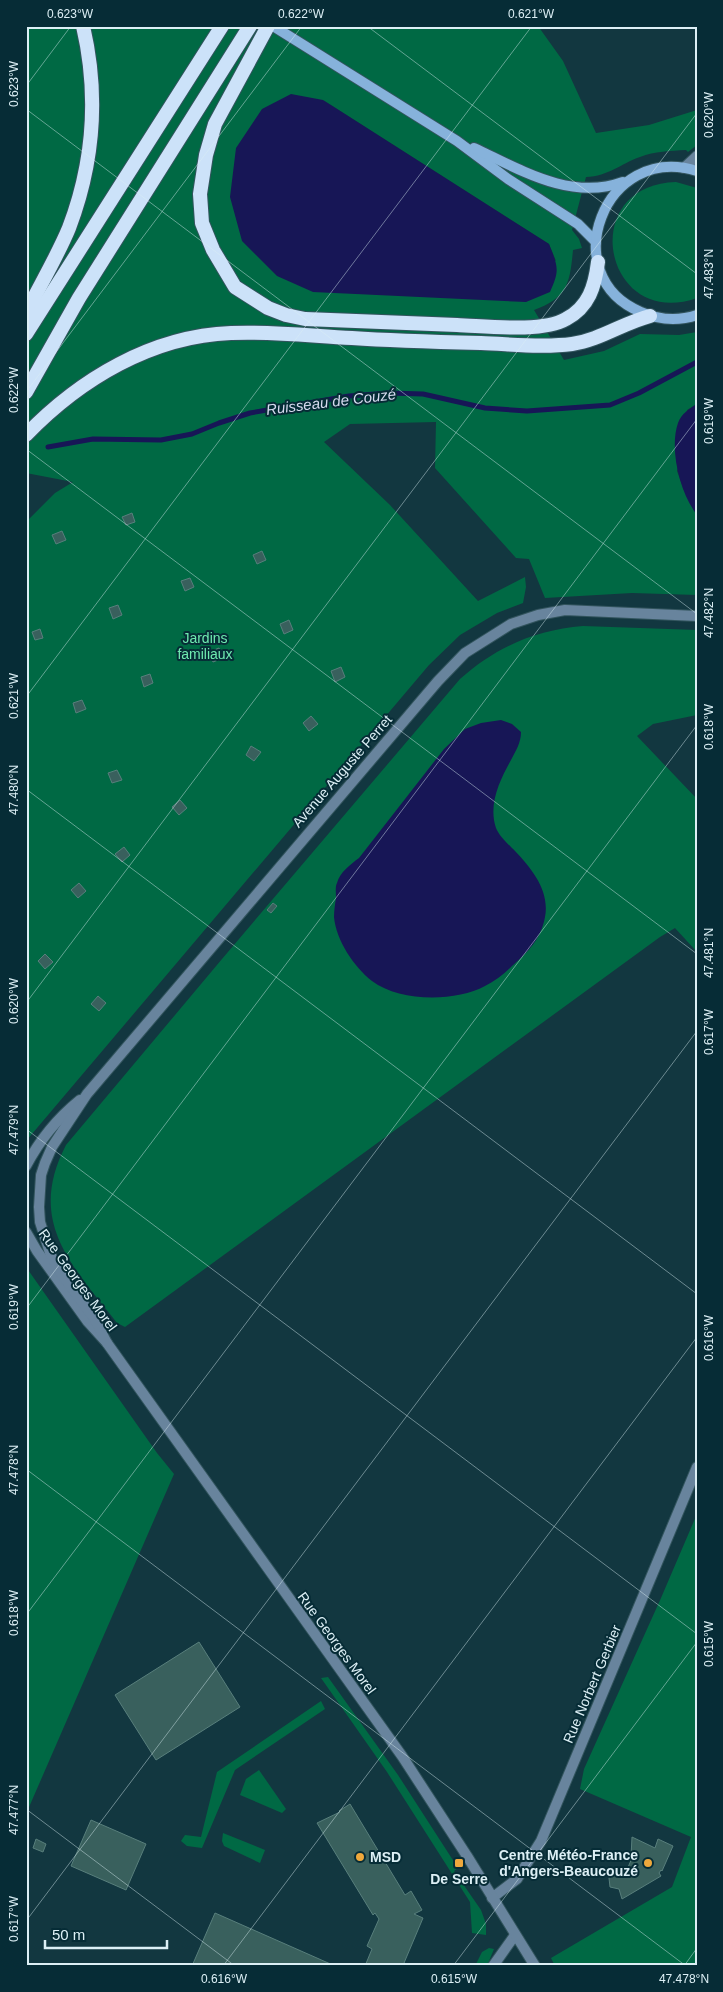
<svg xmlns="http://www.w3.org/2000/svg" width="723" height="1992" viewBox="0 0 723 1992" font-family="Arial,sans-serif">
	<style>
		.green { fill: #006944; fill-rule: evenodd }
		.water { fill: #171656 }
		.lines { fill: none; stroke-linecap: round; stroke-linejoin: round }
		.stream { stroke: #171656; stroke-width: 5 }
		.building { fill: #39605d; stroke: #587f7c }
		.minor-casing { stroke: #32545d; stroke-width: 12 }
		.tertiary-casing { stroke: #32545d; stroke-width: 12 }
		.secondary-casing { stroke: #32545d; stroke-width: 12 }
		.trunk-casing { stroke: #32545d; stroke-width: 16 }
		.minor { stroke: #68849d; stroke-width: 10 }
		.tertiary { stroke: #68849d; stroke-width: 10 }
		.secondary { stroke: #86b2db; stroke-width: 10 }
		.trunk { stroke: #cce2f9; stroke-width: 14 }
		.ticks { fill: none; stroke: #dceff5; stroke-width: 1; stroke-opacity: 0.45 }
		.poi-dot { fill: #eea83c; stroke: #062c36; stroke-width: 2 }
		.labels { text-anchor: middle; stroke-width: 4; stroke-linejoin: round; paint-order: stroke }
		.park-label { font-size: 14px; fill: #6febb0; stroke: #062c36 }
		.street-label { font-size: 14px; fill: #dceff5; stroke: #062c36 }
		.poi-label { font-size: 14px; font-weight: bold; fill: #dceff5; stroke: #062c36; text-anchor: end }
		.water-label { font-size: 15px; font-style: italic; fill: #d6dbef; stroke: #062c36 }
		.neatline { fill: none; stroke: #dceff5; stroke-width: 2 }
		.ticks-label { font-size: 12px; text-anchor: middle; fill: #dceff5 }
	</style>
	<rect width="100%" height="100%" fill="#123740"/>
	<g class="green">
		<path d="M26 26H538L563 61 596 133 649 125 697 110V145L688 152 686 150C670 151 655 151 640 157 620 164 609 176 586 177L572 230 579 239 582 248 573 250C570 282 568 298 534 310L564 360 604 351 640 334 679 335 697 332V404L687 410 677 471 684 490 697 515V595L632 593 545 598 529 559 516 558 435 468 436 422 350 424 324 442 390 505 478 601 525 577 526 587 523 603 497 613 460 635 429 665 26 1141V522L55 493 73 482 26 473ZM323 100 549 244 556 261Z"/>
		<path d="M676 182 697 188V298C604 331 575 185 676 182Z"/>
		<path d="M583 626 697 630V715L653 724 637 736 697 799V952L675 928 660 937 125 1327 117 1323C72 1265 26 1222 66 1145L222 959 460 679C496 647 535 630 583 626Z"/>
		<polygon points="26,1267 157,1453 174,1474 26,1814"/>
		<polygon points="697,1514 697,1966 555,1966 551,1958 672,1887 691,1837 580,1789 584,1769 661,1598"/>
		<polygon points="328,1677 398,1775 458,1868 454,1871 481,1910 486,1924 486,1935 472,1933 470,1902 387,1772 321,1678"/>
		<polygon points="321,1701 325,1709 235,1770 202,1848 187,1846 181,1841 185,1835 201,1837 217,1772"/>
		<polygon points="259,1770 286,1809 282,1813 240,1795 246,1779"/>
		<polygon points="223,1833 265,1850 260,1863 224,1846 222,1841"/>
		<polygon points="489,1948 494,1949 487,1966 475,1966 482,1952"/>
	</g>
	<g class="water">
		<path d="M291 94 323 100 549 244C558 267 560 270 550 292L526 302 313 292 277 276 242 241 230 197 236 148 262 109Z"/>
		<path d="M697 404V515C680 493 669 449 678 423 681 414 690 408 697 404Z"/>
		<path d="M501 720 512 724 521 732C521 743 516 750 511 760 500 780 488 804 496 828 499 836 509 845 515 851 532 869 550 891 545 917 541 939 528 952 512 966 504 974 495 981 485 986 455 1002 400 1002 372 981 354 967 336 940 334 917 334 911 335 904 336 898 336 893 335 887 337 883 340 872 351 864 359 858L444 749 465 729 481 723Z"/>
	</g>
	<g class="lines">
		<polyline class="stream" points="48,447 93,439 161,440 192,434 219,423 250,413 349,396 389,393 423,394 485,408 527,411 610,405 639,393 697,362"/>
	</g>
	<g class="building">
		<polygon points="132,513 135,522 126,525 122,517"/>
		<polygon points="62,531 66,540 56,544 52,535"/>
		<polygon points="262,551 266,560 257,564 253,555"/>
		<polygon points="190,578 194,587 185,591 181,581"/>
		<polygon points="118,605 122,615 113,619 109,608"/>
		<polygon points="289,620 293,630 284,634 280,624"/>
		<polygon points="40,629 43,638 35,640 32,632"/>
		<polygon points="219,648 223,658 213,662 209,652"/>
		<polygon points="341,667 345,677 335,682 331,671"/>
		<polygon points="150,674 153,683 144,687 141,677"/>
		<polygon points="82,700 86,709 76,713 73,703"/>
		<polygon points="311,716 318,724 309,731 303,723"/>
		<polygon points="251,746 261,752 254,761 246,755"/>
		<polygon points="117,770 122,780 112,783 108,773"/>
		<polygon points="180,800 187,808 179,815 172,807"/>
		<polygon points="124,847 130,855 122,862 115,854"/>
		<polygon points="79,883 86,891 78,898 71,890"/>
		<polygon points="273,903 277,906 271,913 267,910"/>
		<polygon points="45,954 53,962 45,969 38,961"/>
		<polygon points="98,996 106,1003 99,1011 91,1004"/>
		<polygon points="199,1642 240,1707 156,1760 115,1695"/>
		<polygon points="350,1804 405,1895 411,1891 422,1910 414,1914 423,1918 404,1963 407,1964 407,1966 365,1966 372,1949 367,1946 379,1919 375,1913 373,1915 317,1823 340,1812 339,1811"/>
		<polygon points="91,1820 146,1844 126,1890 71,1866"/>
		<polygon points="632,1837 655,1848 658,1839 673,1846 662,1871 661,1870 659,1873 661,1876 622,1899 619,1889 610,1887 609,1878 612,1871 619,1869 626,1872 632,1858 631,1857"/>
		<polygon points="36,1839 46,1844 43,1852 33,1848"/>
		<polygon points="215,1913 335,1966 192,1966"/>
	</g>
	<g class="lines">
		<defs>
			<g id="minor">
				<polyline points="492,1898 517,1879 541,1841 697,1467"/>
				<polyline points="493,1966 515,1935"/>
			</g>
			<g id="tertiary">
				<polyline points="684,168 697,156"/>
				<path d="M26 1166C39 1141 59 1117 80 1100"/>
				<polyline points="26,1232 37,1251 88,1322 107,1343 402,1756 467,1856 535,1966"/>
				<polyline points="107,1343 94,1318 57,1268 50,1253 40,1222 39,1207 41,1175 45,1163 52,1147 87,1094 438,681 465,653 511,624 538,615 565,610 697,616"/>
			</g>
			<g id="secondary">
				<polyline points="273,26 457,141 508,179 578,224 596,242"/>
				<path d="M474 148C521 170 571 201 623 182"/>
				<path d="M697 171C604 142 554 276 641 312 659 320 679 321 697 315"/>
			</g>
			<g id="trunk">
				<path d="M268 26 215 124 206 155 200 194 202 223 213 250 235 287 268 308 286 315 305 319C356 321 406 323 457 325 486 326 542 333 566 319 589 307 595 286 598 262"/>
				<path d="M26 313C40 285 57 257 69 228 94 162 99 95 83 26"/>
				<polyline points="26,334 222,26"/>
				<polyline points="26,392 79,298 250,26"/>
				<path d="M26 435C80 379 152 336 231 333 272 331 312 336 352 338 395 341 438 342 481 343 511 344 542 348 572 344 600 340 623 323 650 316"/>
			</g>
		</defs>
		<use href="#minor" class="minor-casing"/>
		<use href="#tertiary" class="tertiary-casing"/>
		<use href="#secondary" class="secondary-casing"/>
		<use href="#trunk" class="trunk-casing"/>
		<use href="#minor" class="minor"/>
		<use href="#tertiary" class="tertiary"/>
		<use href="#secondary" class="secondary"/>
		<use href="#trunk" class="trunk"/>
	</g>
	<path class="ticks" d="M367 26 697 274M26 86 71 26M26 109 697 614M26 392 302 26M26 449 697 954M26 697 532 26M26 789 697 1294M26 1003 697 113M26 1129 697 1634M26 1309 697 419M26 1469 686 1966M26 1615 697 725M26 1809 235 1966M26 1921 697 1031M223 1966 697 1337M453 1966 697 1642M684 1966 697 1948"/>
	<g class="poi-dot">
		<circle cx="360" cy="1857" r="5"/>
		<rect x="454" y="1858" width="10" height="10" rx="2.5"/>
		<circle cx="648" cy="1863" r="5"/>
	</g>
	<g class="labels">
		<g class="park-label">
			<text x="205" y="643">Jardins<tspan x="205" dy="16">familiaux</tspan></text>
		</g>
		<g class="street-label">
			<text transform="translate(342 771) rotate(-49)" y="5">Avenue Auguste Perret</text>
			<text transform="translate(78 1280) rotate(54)" y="5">Rue Georges Morel</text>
			<text transform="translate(337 1643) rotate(54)" y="5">Rue Georges Morel</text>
			<text transform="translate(592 1684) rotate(-67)" y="5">Rue Norbert Gerbier</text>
		</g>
		<g class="poi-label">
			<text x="638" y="1860">Centre Météo-France<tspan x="638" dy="16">d'Angers-Beaucouzé</tspan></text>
			<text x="370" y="1862" text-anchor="start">MSD</text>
			<text x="459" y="1884" text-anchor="middle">De Serre</text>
		</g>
		<g class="water-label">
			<text transform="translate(331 402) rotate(-7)" y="5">Ruisseau de Couzé</text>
		</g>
	</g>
	<rect width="723" height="1992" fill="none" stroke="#062c36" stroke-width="55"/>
	<path d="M45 1940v8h122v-8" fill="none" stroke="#dceff5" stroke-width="2.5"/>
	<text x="52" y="1940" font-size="15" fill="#dceff5" stroke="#062c36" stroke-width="4" paint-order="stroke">50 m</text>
	<rect x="28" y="28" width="668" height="1936" class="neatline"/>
	<g class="ticks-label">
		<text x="70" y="18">0.623°W</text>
		<text x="301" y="18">0.622°W</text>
		<text x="531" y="18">0.621°W</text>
		<text transform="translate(14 84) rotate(-90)" y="4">0.623°W</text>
		<text transform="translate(709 115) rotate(-90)" y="4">0.620°W</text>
		<text transform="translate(709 274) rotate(-90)" y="4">47.483°N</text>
		<text transform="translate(14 390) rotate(-90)" y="4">0.622°W</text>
		<text transform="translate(709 421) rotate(-90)" y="4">0.619°W</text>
		<text transform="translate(709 613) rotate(-90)" y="4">47.482°N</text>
		<text transform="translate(14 696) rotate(-90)" y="4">0.621°W</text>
		<text transform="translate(709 727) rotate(-90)" y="4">0.618°W</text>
		<text transform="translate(14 790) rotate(-90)" y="4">47.480°N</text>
		<text transform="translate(709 953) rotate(-90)" y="4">47.481°N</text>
		<text transform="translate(14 1001) rotate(-90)" y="4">0.620°W</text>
		<text transform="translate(709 1032) rotate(-90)" y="4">0.617°W</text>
		<text transform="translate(14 1130) rotate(-90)" y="4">47.479°N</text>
		<text transform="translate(14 1307) rotate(-90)" y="4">0.619°W</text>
		<text transform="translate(709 1338) rotate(-90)" y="4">0.616°W</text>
		<text transform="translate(14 1470) rotate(-90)" y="4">47.478°N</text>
		<text transform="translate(14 1613) rotate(-90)" y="4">0.618°W</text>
		<text transform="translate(709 1644) rotate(-90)" y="4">0.615°W</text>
		<text transform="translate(14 1810) rotate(-90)" y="4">47.477°N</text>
		<text transform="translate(14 1919) rotate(-90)" y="4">0.617°W</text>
		<text x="224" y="1983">0.616°W</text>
		<text x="454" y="1983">0.615°W</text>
		<text x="684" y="1983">47.478°N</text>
	</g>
</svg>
